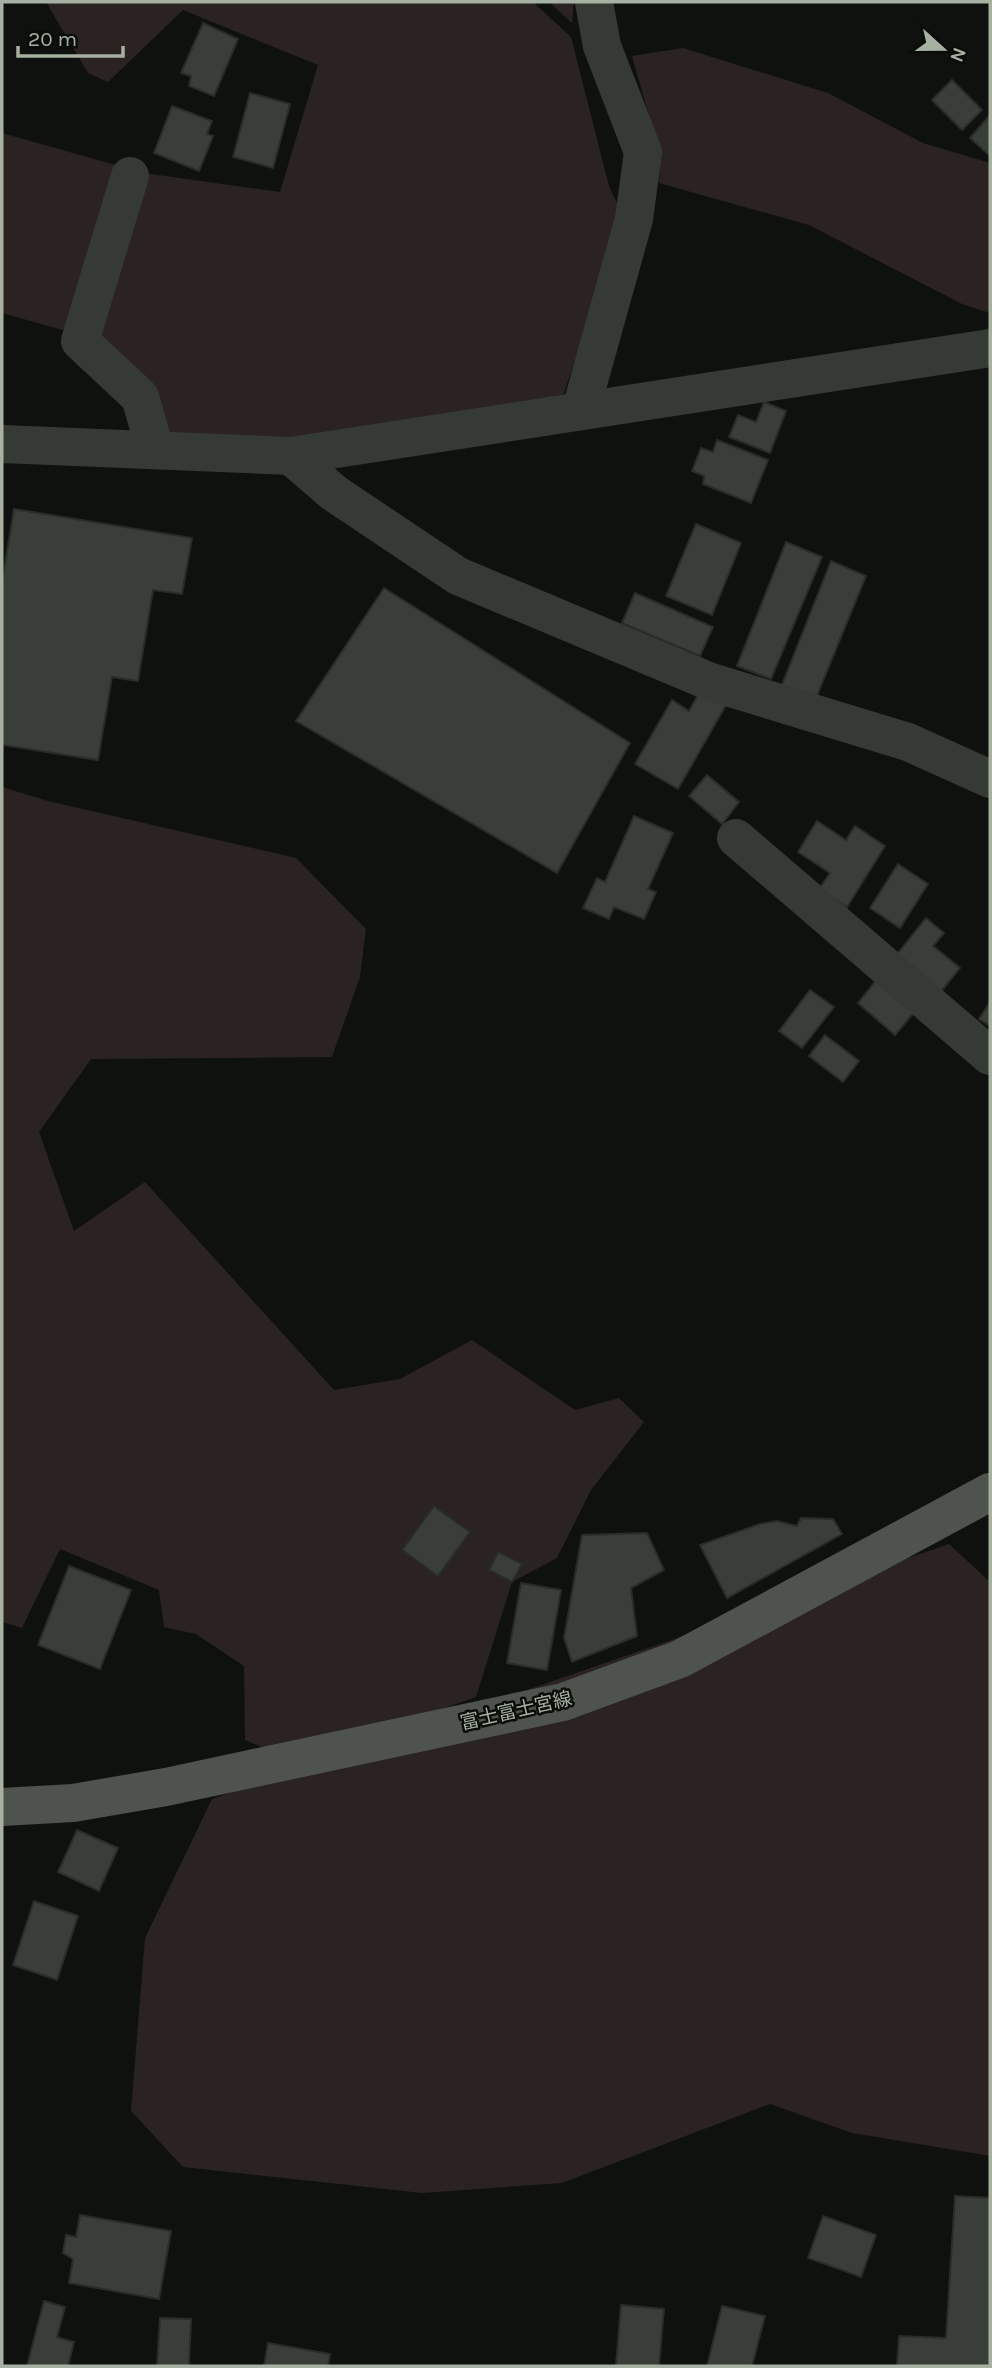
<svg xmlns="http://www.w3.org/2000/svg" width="992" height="2368" viewBox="0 0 992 2368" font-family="Karla,'Noto Sans JP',sans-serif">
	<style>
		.green { fill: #2a2322 }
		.building { fill: #3a3e39; stroke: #292d29; stroke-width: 2 }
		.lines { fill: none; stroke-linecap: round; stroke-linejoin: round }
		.minor { stroke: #363a35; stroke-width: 38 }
		.major { stroke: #4e544d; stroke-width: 38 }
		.labels { text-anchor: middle; stroke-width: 5; stroke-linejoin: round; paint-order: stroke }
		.street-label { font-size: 19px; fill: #a6b1a1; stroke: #0a0c0a }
	</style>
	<rect width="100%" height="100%" fill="#0f110f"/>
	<g class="green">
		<polygon points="46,2 533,2 571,37 609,186 623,216 563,396 284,449 163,433 95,339 2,313 2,133 144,173 280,192 318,65 183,10 108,82 88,73"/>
		<polygon points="549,2 574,2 572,23"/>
		<polygon points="683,48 828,93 923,143 990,163 990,313 962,304 809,225 659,183 660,154 632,56"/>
		<polygon points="2,787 48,801 296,858 366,929 360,977 332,1057 91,1059 39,1132 74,1231 145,1182 334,1390 400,1379 472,1340 575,1410 619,1398 644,1422 591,1490 557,1558 512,1582 476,1697 293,1760 245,1740 244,1666 196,1634 164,1627 159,1590 60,1549 22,1628 2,1622"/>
		<polygon points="949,1544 990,1582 990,2156 852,2133 770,2104 562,2183 422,2193 183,2167 131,2111 145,1938 212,1799"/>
	</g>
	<g class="building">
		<polygon points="203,23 238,39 214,96 189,86 191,76 181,73"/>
		<polygon points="952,80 982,110 962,130 932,100"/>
		<polygon points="250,93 290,104 273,168 233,157"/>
		<polygon points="172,106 212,121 207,134 213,136 199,171 154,153"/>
		<polygon points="990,115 990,156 970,138"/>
		<polygon points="764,402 786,411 770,453 729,437 738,415 756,422"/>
		<polygon points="717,440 768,460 751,503 703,484 704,476 692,471 701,448 713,452"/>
		<polygon points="14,509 192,538 182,594 153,590 138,681 112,677 98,760 2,745 2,582"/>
		<polygon points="696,524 741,543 712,615 666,596"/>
		<polygon points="786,542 822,557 771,679 737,666"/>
		<polygon points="831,561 866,576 816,698 782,685"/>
		<polygon points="384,588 630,743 557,873 296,721"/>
		<polygon points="635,593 713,627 700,656 622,623"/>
		<polygon points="701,690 726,705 678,789 635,764 672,700 689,711"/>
		<polygon points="707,775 739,802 722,824 689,796"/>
		<polygon points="634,816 673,833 648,889 656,892 644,919 614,907 609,919 583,908 597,878 605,882"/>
		<polygon points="817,821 846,840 855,826 885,846 847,907 819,889 830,873 798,852"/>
		<polygon points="898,864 928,884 900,928 870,908"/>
		<polygon points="926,918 944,933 933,946 960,968 939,994 894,958"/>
		<polygon points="878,978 916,1010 895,1035 858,1003"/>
		<polygon points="810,990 834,1007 802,1048 779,1031"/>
		<polygon points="990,1002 990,1026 979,1019"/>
		<polygon points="825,1035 859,1061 843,1082 809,1056"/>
		<polygon points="434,1506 470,1532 438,1576 402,1550"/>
		<polygon points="801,1518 833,1519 842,1534 727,1598 700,1545 760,1524 777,1521 797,1526"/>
		<polygon points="647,1533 664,1570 631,1588 637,1636 572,1662 564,1638 582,1535"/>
		<polygon points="498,1552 522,1564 512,1582 489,1570"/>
		<polygon points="69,1566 131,1590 100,1669 38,1645"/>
		<polygon points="521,1583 561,1590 547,1670 507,1663"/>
		<polygon points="77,1830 118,1848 99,1891 58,1872"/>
		<polygon points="34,1901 78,1916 57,1980 13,1965"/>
		<polygon points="955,2196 990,2198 990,2366 897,2366 899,2336 946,2338"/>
		<polygon points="80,2215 171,2231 159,2299 69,2283 73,2259 63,2253 66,2235 76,2237"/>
		<polygon points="823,2216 876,2235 861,2277 808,2258"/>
		<polygon points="44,2301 65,2307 57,2337 74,2342 68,2366 27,2366"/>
		<polygon points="621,2305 664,2309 659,2366 616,2366"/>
		<polygon points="722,2306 765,2316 752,2366 707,2366"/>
		<polygon points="160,2318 191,2319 189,2366 157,2366"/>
		<polygon points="268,2343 330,2354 328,2366 264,2366"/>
	</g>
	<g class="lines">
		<g class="minor">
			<polyline points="130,176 80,341 140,397 155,449"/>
			<polyline points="581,409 634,219 643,152 602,46 594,2"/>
			<polyline points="2,444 291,456 990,348"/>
			<polyline points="291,456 334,493 458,576 711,682 908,742 990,779"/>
			<polyline points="736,838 990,1056"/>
		</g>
		<polyline class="major" points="2,1807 73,1803 166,1787 563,1702 680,1659 990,1492"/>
	</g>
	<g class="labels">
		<g class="street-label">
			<text transform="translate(516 1710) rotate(-13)" y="7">富士富士宮線</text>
		</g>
	</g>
	<rect width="992" height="2368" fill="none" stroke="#a6b1a1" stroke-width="7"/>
	<g transform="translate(943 49) rotate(111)" stroke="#0a0c0a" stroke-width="5" paint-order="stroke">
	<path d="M0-5L12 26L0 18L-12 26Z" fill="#a6b1a1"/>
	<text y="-10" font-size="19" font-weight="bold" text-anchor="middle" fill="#a6b1a1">N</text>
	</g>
	<path d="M18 46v10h105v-10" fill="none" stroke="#a6b1a1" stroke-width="3.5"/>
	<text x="28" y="46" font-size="21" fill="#a6b1a1" stroke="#0a0c0a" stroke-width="5" paint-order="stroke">20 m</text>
</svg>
